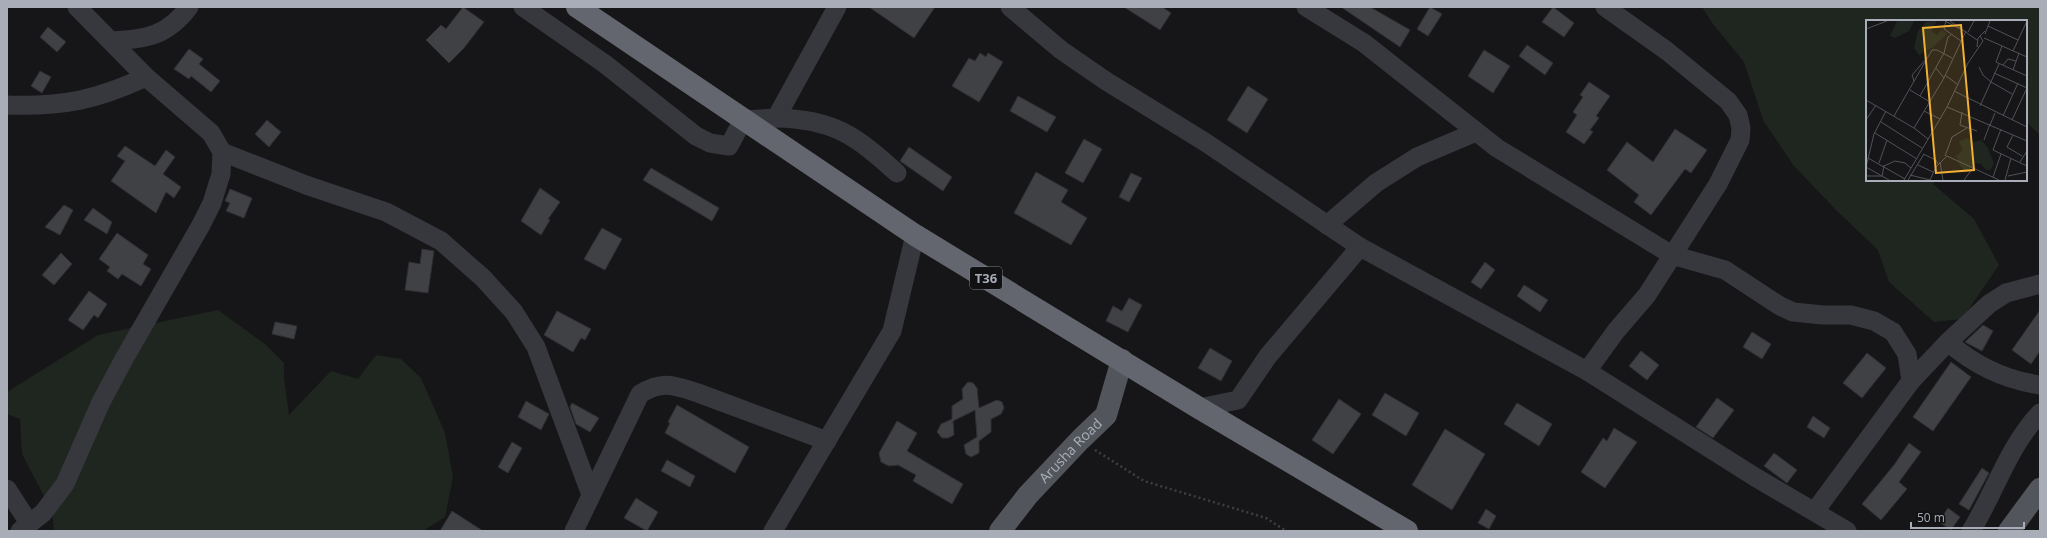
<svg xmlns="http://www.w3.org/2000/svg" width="2047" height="538" viewBox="0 0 2047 538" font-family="'Open Sans',sans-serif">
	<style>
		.green { fill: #1e261f }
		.building { fill: #404145; stroke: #303034 }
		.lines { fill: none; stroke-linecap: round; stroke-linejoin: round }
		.path { stroke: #3d3f44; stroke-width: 2.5; stroke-dasharray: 2 3; stroke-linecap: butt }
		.minor { stroke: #37383d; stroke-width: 19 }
		.major { stroke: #53555c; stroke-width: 22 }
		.highway { stroke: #63666e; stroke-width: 22 }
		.labels { text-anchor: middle; stroke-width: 4; stroke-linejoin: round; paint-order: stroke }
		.shield { fill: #111113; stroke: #7b7e86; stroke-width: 1 }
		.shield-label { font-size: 13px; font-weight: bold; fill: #a8adb8 }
		.street-label { font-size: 14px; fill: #a8adb8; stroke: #111113 }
		.inset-road { fill: none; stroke: #505258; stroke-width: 1 }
		.view { fill: #f2b134; fill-opacity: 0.15; stroke: #f2b134; stroke-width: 2 }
		.inset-edge { fill: none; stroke: #a8adb8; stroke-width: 2 }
	</style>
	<rect width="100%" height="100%" fill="#161618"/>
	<g class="green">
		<polygon points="1702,7 2040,7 2040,135 2026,122 2026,21 1867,21 1867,180 1935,180 1933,184 1974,219 1999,265 1962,319 1934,322 1889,282 1878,250 1837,211 1794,166 1763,120 1744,62 1713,24"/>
		<polygon points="218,310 265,344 284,363 284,379 289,415 331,371 358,379 376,355 401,359 421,378 445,433 453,477 445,517 423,531 54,531 52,511 22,454 20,419 7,414 7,392 98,335"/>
	</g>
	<g class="building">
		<polygon points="463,7 484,22 464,48 449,63 426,40 441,25 446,29"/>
		<polygon points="869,7 935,7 914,38"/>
		<polygon points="1124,7 1162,7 1171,13 1160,30"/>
		<polygon points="1341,7 1370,7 1410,30 1400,47"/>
		<polygon points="1430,7 1442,14 1428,36 1417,29"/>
		<polygon points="1553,7 1574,23 1564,37 1542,22"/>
		<polygon points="48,27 66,42 57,52 40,37"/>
		<polygon points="1527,45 1553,63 1545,75 1519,56"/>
		<polygon points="189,49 203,59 199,64 220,81 211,92 191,76 189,79 174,69"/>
		<polygon points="1484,50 1510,66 1493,93 1468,76"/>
		<polygon points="980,53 986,57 988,53 1003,62 979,102 952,86 969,58 975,61"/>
		<polygon points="40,71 51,77 42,93 31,86"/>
		<polygon points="1589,82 1610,96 1596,116 1599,118 1590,130 1593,132 1584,144 1566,132 1577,115 1573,112 1583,97 1580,95"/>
		<polygon points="1248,86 1268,99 1247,133 1227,120"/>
		<polygon points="1018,96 1056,117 1047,132 1010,111"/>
		<polygon points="267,120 281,132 269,147 255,134"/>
		<polygon points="1675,129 1707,150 1691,173 1685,169 1651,215 1634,202 1639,195 1607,170 1627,142 1653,162"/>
		<polygon points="1084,139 1102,149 1083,183 1065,173"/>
		<polygon points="125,146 155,166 166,150 175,157 163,174 181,187 174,198 166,192 156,213 111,181 125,161 117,156"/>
		<polygon points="909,147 952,177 943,191 900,161"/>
		<polygon points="651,168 719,208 712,221 643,180"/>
		<polygon points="1036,172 1068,190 1061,202 1087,218 1071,245 1014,213"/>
		<polygon points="1131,173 1142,178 1129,202 1119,197"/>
		<polygon points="540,188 560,202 548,219 550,220 541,235 521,221"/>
		<polygon points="230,189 252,198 244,218 226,211 230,203 225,201"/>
		<polygon points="64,205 73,210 60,235 45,227"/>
		<polygon points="93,208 112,222 107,234 84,220"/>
		<polygon points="602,228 622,239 605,270 584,259"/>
		<polygon points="117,233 148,255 143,264 151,269 141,286 122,274 118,279 107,271 110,267 99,259"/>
		<polygon points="422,249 434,251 428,293 405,290 409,262 420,264"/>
		<polygon points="61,253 72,264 54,285 42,275"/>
		<polygon points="1485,262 1495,270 1481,289 1471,282"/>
		<polygon points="1524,285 1548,300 1540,312 1517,296"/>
		<polygon points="89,291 107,304 98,318 94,315 83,330 68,320"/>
		<polygon points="1129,298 1142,305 1128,332 1106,321 1113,306 1122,311"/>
		<polygon points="2040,310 2040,351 2031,364 2012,350"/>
		<polygon points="557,311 591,329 585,340 581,338 573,352 544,335"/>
		<polygon points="275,322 297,326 294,339 272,334"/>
		<polygon points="1983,325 1993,331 1982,351 1965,342"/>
		<polygon points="1752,332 1771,344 1762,359 1743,347"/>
		<polygon points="1210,348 1232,361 1221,381 1198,368"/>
		<polygon points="1641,351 1659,365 1647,380 1629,366"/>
		<polygon points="1867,353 1886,368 1862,398 1843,383"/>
		<polygon points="1951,362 1971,377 1933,431 1913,417"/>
		<polygon points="968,382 973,383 977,388 979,408 997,400 1002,402 1004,408 1001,414 991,419 991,432 979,441 979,453 971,457 966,454 964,445 977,437 975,410 953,421 954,435 948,438 942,438 937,432 941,424 952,419 952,406 963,399 962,389"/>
		<polygon points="1385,393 1419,413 1406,436 1372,415"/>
		<polygon points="1717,398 1734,410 1713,438 1696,427"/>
		<polygon points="1339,399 1361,414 1333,454 1312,440"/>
		<polygon points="526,401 549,414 541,430 518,417"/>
		<polygon points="572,403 599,418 590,432 576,424 570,407"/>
		<polygon points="1517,403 1552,424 1539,446 1504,424"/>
		<polygon points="677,405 749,447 735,473 665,433 670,423 668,422"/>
		<polygon points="1813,416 1830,428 1824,438 1807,427"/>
		<polygon points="897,421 917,433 907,451 963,484 952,504 913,481 916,475 898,465 889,466 881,462 879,453"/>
		<polygon points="1614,428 1637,442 1605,488 1581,472 1603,438 1607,441"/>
		<polygon points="1445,429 1485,454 1452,510 1412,485"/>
		<polygon points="512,442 522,448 508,473 498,467"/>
		<polygon points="1909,443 1921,452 1899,482 1907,489 1881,520 1862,504 1894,465"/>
		<polygon points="1774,453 1797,470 1787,483 1764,466"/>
		<polygon points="667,460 695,476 690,487 661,471"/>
		<polygon points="1982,468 1989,473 1969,510 1959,504"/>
		<polygon points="636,498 658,512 647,531 624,518"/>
		<polygon points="1948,508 1960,517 1951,530 1939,522"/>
		<polygon points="1486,509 1496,516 1489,529 1478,523"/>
		<polygon points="452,511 483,531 440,531"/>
	</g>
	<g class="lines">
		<polyline class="path" points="1095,450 1144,481 1266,518 1286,531"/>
		<g class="minor">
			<polyline points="523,7 605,64 696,136 710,143 729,146 743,120 776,118 837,7"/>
			<polyline points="1010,7 1061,50 1106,81 1205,142 1360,247 1587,371 1755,477 1847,531"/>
			<polyline points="1306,7 1364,43 1497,148 1672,255 1725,270 1780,306 1793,312 1823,315 1851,315 1874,321 1893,332 1907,354 1911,381"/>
			<path d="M112 41C147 39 167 36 189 7"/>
			<path d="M7 105C63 107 96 100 146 77"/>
			<path d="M776 118C834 119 856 136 897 173"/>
			<polyline points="222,152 306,185 386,212 441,241 483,278 514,312 536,347 591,495"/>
			<polyline points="1327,225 1376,183 1417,157 1476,132"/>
			<path d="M1948 342C1974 365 2006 380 2040 385"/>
			<polyline points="1587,371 1616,331 1647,295 1718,184 1740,140 1741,128 1738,115 1728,101 1667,51 1605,7"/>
			<polyline points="1199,408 1238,400 1268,356 1360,247"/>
			<polyline points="7,489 29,523"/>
			<polyline points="1815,511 1911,381 1948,342 1989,304 2006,293 2040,284"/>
			<polyline points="20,531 43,513 65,484 101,402 124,359 201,225 212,203 221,174 222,152 211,133 146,77 77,7"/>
			<path d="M574 531 640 394C662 380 674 385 698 393L827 441"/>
			<polyline points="773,531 892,331 915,235"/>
			<path d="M1971 531C1995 492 2008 447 2040 413"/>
		</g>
		<g class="major">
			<path id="s1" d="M1000 531 1028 495 1080 440 1106 415 1122 360"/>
			<polyline points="2009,531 2040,489"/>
		</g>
		<polyline class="highway" points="577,7 915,235 1199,408 1407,531"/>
	</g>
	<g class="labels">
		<rect class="shield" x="970" y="267" width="32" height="22" rx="3"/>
		<g class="shield-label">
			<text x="986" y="283">T36</text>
		</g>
		<g class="street-label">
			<text dy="5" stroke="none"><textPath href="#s1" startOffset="107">Arusha Road</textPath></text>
		</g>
	</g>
	<g transform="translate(1866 20)">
		<rect width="161" height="161" fill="#161618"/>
		<path d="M31 1H48L43 11 29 18 24 16ZM71 1 65 11 71 15 76 10 81 14 67 27 53 35 48 28 52 11 60 2ZM101 118 107 122 115 120 122 128 128 144 124 150H120L115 144 110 143 99 152 93 144 90 136 97 130 93 122Z" fill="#1e261f"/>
		<path class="inset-road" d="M79 1 94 9M80 1 78 9 95 21M84 1 111 20M122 6 152 20M0 9 21 1M102 12 108 1M119 14 124 1M118 18 161 37M136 26 130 42 161 56M111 27 112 18 119 11M147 31 161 1M137 45 142 39 150 41M113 47 117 55 125 62M70 48 78 58M147 50 153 33M128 53 161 68M79 55 91 64M48 61 46 55 60 39M125 62 146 74M44 70 64 82M88 71 161 107M54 76 78 33 82 17 85 15M0 80 48 108 62 119M114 86 133 44M81 87 161 121M20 91 8 114 0 147 23 160M58 91 74 99M96 92 94 105 111 111M28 96 66 30H71L86 38M137 96 152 63M0 100 10 85M146 100 161 68M15 102 56 128M124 105 129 93M48 108 78 58 100 11M135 109 127 130 161 146M9 113 51 139M147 115 141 127 156 136M118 120 124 104M57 134 70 140 72 144M79 136 86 117 101 108M2 138 39 159M74 142 77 160M154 142 161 131M13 143 21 120M52 145 67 152M18 146 29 141 39 143 45 148M44 155 64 160M0 156H15M142 156 161 152M16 157 18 145M127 157 135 134M38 160 81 87 102 43 117 21 114 16M42 160 58 134M64 160 70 147 81 136 133 160M98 160 107 148M139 160 145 138"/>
		<path class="view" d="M95 5 108 150 70 153 57 8Z"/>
		<rect width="161" height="161" class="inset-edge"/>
	</g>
	<rect width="2047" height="538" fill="none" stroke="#a8adb8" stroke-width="16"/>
	<path d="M1911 522v6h113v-6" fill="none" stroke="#a8adb8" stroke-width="2"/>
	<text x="1917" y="522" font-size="12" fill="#a8adb8" stroke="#111113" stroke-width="3" paint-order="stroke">50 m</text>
</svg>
